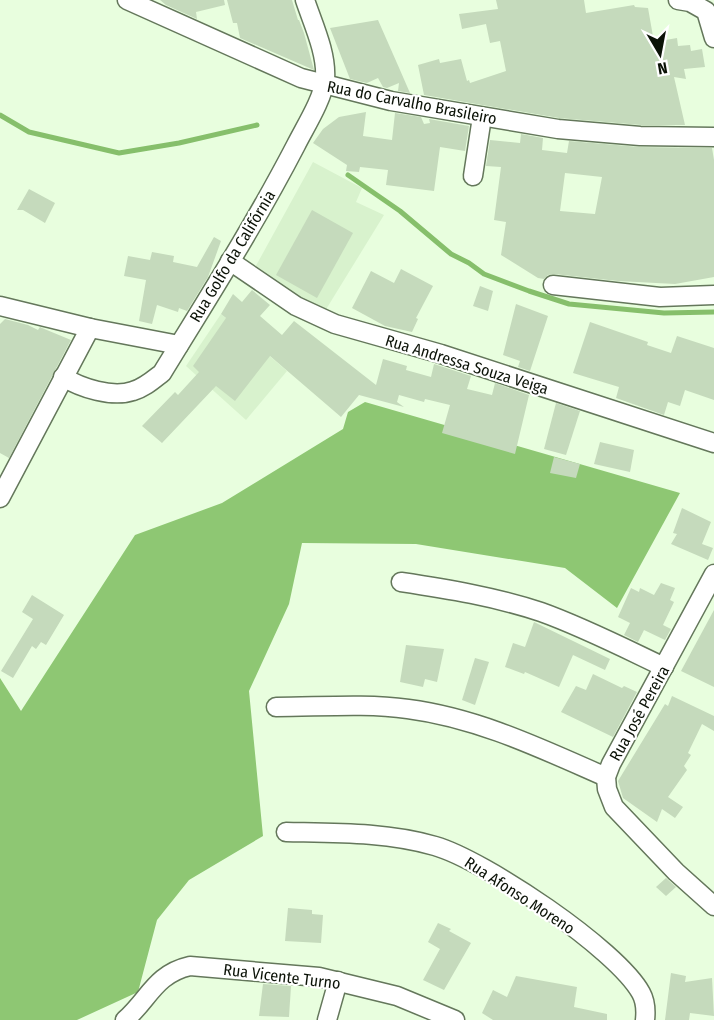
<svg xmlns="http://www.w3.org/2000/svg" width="714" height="1020" viewBox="0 0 714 1020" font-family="'Fira Sans Condensed',sans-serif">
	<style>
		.built { fill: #d8f2cd }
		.forest { fill: #8ec773 }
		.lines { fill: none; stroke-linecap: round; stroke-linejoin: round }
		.stream { stroke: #86bf6b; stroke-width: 5 }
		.building { fill: #c5dabc; fill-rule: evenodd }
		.minor-casing { stroke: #64775b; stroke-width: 21 }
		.minor { stroke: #fff; stroke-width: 18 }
		.labels { text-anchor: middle; stroke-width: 4.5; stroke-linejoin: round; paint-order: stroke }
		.street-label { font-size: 16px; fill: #0b1207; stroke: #fff }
	</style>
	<rect width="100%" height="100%" fill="#e8fede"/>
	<g class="built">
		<polygon points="313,162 362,188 356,202 384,215 325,311 252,273"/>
		<polygon points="221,314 287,371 246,420 186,366"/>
	</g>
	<polygon class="forest" points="365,402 680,493 617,608 565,568 416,544 302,543 289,604 249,691 263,836 189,880 157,920 138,992 77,1020 0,1020 0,678 21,711 135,535 222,503 343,429 348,412"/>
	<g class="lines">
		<g class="stream">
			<polyline points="0,115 29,132 119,153 179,143 257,125"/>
			<polyline points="348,175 400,211 451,254 469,263 484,274 529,291 569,304 664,313 714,312"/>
		</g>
	</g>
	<g class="building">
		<polygon points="160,0 224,0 225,5 196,12 197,19 166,5"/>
		<polygon points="227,0 292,0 298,20 299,20 304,33 314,70 240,38 237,23 233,23"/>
		<polygon points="496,0 584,0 586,13 634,5 635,7 648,8 654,42 677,38 678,46 690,45 691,51 702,49 705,67 684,69 686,79 674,77 685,125 641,125 559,118 424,95 418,65 439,59 440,63 461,59 467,81 469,80 470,83 506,71 500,41 490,43 486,24 462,29 459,14 498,9"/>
		<polygon points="378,20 400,70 410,93 398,91 399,83 387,88 383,87 378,78 367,83 350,79 330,28"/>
		<polygon points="366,112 363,136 392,140 395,113 421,117 424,124 430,123 429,119 469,126 465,151 440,147 434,191 386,185 388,170 360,167 359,172 346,171 347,165 313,143 323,129 339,117"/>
		<path d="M521 134 543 138 542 150 567 153 569 141 640 147 712 148 714 160V277L675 284 618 281 554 274 548 275 544 279 538 278 501 255 506 222 494 220 501 167 486 166 490 140 520 143ZM565 173 602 177 595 214 560 211Z"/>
		<polygon points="29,189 55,203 45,223 23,210 17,210"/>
		<polygon points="312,210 353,233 317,298 276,275"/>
		<polygon points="214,237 221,241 208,277 187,311 179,308 178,312 157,305 152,324 139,321 146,280 124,276 128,256 150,260 152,252 174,256 173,262 197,267"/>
		<polygon points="401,269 433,286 416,318 418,319 412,332 385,326 352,308 371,271 394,283"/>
		<polygon points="480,286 493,291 488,311 473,306"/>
		<polygon points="252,290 270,305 260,316 282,335 294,321 376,385 383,359 407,366 406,370 431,377 434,364 471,376 467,389 492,395 495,383 529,395 515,454 442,433 450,405 425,399 424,402 399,395 397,402 404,407 359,395 341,417 270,356 235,401 216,386 162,443 142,426 175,392 178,395 199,372 193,366 226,318 221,314 233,294 242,302"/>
		<polygon points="516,304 548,316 530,371 518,367 520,361 503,355"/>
		<polygon points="5,319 28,325 38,330 40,327 42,328 71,340 9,458 0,453 0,324"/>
		<polygon points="590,322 648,342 647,345 671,353 677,336 714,348 714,400 685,390 680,406 668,402 664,415 616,398 619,387 573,373"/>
		<polygon points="556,403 580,411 566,455 544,449"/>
		<polygon points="600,442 634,450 630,472 594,464"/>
		<polygon points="554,457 580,464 576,478 550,473"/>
		<polygon points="682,508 711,522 702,544 713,548 708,560 671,544 677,534 673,533"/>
		<polygon points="661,583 675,588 670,600 674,602 663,625 671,629 665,640 644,630 638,642 624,635 630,623 618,617 631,588 639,592 640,588 654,595"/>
		<polygon points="32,595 64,615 46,645 41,642 36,649 32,646 13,678 1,671 33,619 22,612"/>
		<polygon points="714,610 714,687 681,671"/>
		<polygon points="534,622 610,659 605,670 573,655 559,687 525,672 524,674 505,667 513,643 525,647"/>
		<polygon points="406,645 444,649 437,682 425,679 423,687 400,682"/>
		<polygon points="475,658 489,662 475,705 462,700"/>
		<polygon points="593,674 622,688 624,686 637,692 613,737 561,712 576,686 586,690"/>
		<polygon points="672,696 714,716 714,731 702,724 688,753 691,755 684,766 687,770 668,797 683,807 675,818 662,809 657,822 623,798 618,781 665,704 668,706"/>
		<polygon points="666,878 676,887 666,896 656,887"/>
		<polygon points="288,908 312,910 312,914 323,915 321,943 285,941"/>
		<polygon points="438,923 451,929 449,931 471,943 444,990 423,980 440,949 428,942"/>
		<polygon points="671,973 686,976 685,982 712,978 714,1016 690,1013 689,1020 665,1020"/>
		<polygon points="516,976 577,987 574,1007 607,1014 607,1020 493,1020 482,1013 493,990 507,997"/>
		<polygon points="263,984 291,986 289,1017 259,1016"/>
	</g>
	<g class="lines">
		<defs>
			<g id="minor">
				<polyline points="127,0 301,78 391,101 558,129 640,136 714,137"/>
				<polyline points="678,0 690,2 706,11 714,38"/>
				<polyline points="473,176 482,117"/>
				<polyline points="230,261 296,306 335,324 441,354 714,443"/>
				<polyline points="553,285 660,297 714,295"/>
				<polyline points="0,306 90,328 179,345"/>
				<path d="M63 377C81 388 112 398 133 391 144 388 153 380 162 373 208 298 255 224 296 145 305 127 323 99 325 79 327 53 313 24 305 0"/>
				<polyline points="0,498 90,328"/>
				<polyline points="714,574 611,764 606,777 607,789 614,807 676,872 714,906"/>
				<path d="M401 582C448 589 496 597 541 612 583 627 624 648 664 667"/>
				<path d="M276 707C319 707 365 703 408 709 478 718 542 749 606 777"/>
				<path d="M286 832C335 833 387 832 435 846 484 860 617 949 641 993 646 1002 646 1011 645 1020"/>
				<path d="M125 1020C149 999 155 974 190 966L319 977 397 996 455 1020"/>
				<polyline points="327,1020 338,981"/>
			</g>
		</defs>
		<use href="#minor" class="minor-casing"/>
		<use href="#minor" class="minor"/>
	</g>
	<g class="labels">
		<g class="street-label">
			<text transform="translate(412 102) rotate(11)" y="6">Rua do Carvalho Brasileiro</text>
			<text transform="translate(232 256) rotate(-59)" y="6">Rua Golfo da Califórnia</text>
			<text transform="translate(467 364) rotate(17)" y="6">Rua Andressa Souza Veiga</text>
			<text transform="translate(639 713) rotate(-61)" y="6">Rua José Pereira</text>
			<text transform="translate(520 895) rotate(33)" y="6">Rua Afonso Moreno</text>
			<text transform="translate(282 976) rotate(7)" y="6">Rua Vicente Turno</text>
		</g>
	</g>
	<g transform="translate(660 54) rotate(170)" stroke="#ffffff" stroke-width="4.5" paint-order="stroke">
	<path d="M0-4.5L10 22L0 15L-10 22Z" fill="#0b1207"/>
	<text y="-9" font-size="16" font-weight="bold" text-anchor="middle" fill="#0b1207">N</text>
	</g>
</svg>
